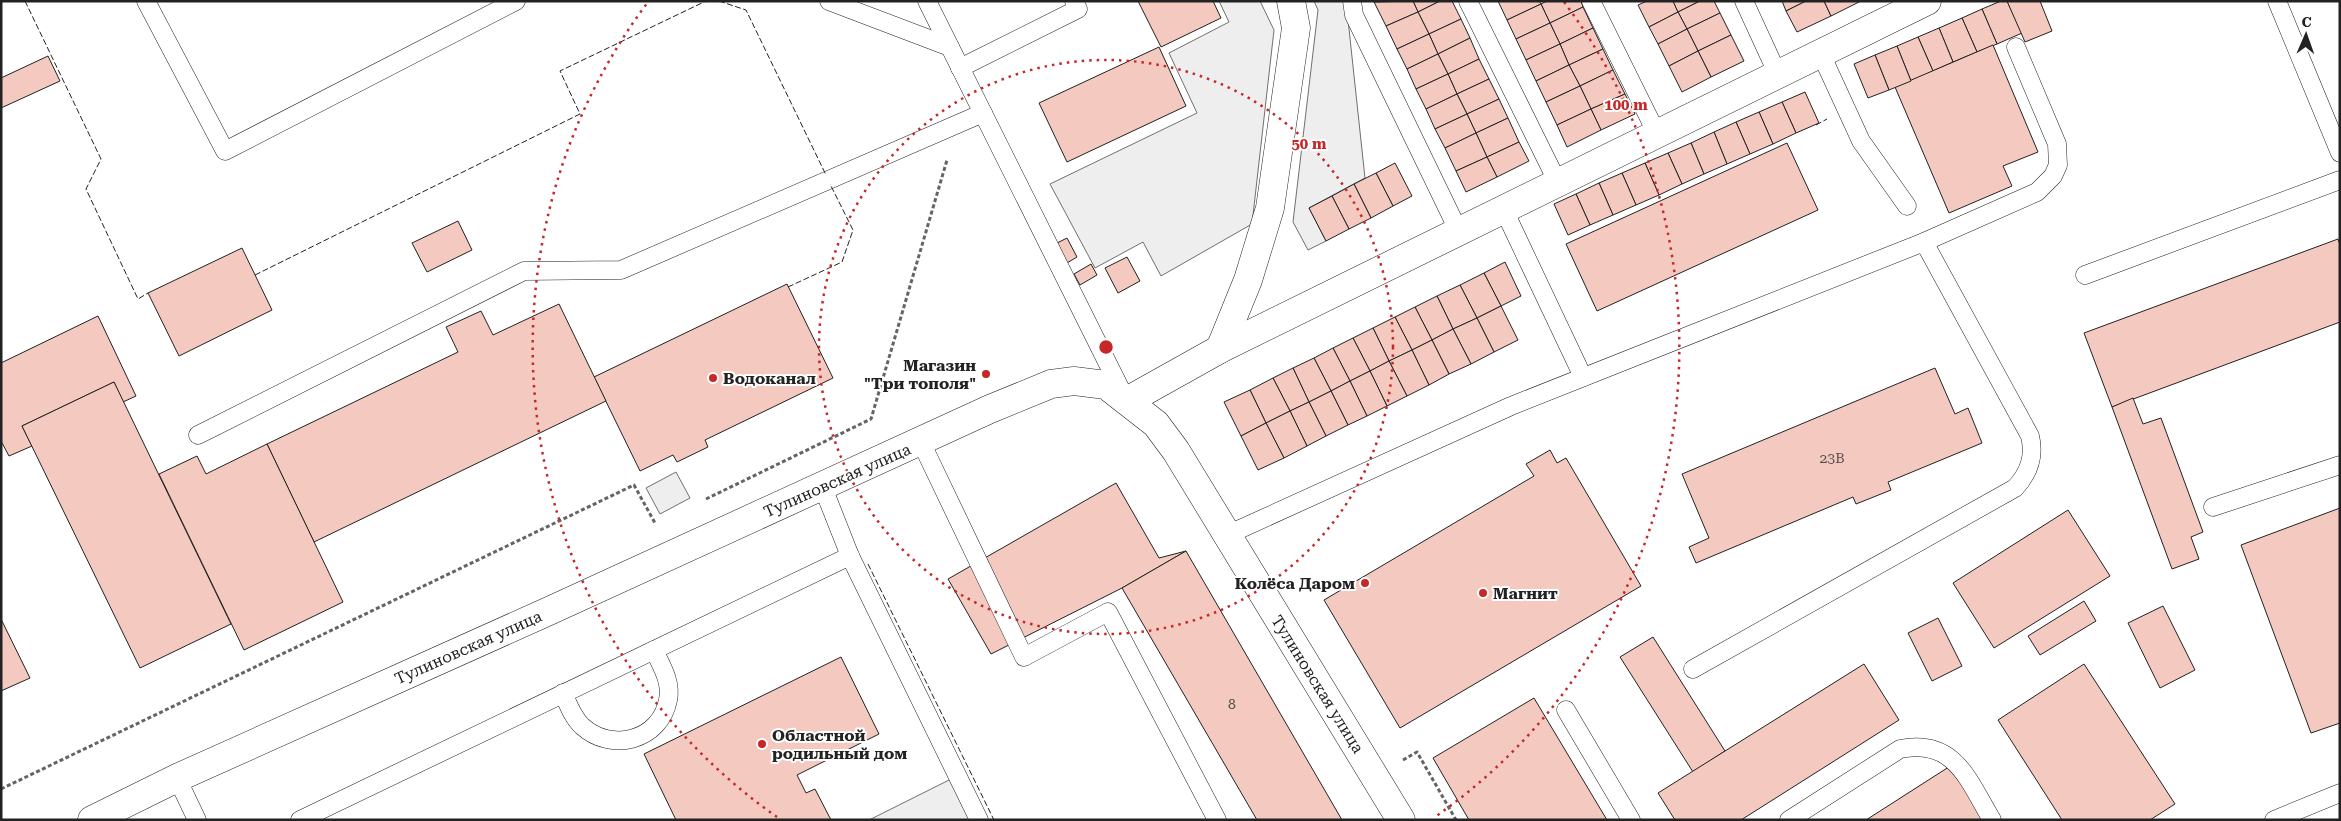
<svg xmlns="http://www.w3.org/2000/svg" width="2341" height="821" viewBox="0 0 2341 821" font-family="'Roboto Serif',serif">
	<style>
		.green { fill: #eee; stroke: #6f6f6f }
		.building { fill: #f3c9c0; stroke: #222 }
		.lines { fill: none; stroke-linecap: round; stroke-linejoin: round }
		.lane-casing { stroke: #222; stroke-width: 19 }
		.street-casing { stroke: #222; stroke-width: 29 }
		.path { stroke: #646464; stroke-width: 3; stroke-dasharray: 4 2.5; stroke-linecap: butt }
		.lane { stroke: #fff; stroke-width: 18 }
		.street { stroke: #fff; stroke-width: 28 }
		.fence { stroke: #222; stroke-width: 1; stroke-dasharray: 6 2.5; stroke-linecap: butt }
		.ring { fill: none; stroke: #c62828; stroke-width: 2.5; stroke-dasharray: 2.5 5 }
		.poi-dot { fill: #c62828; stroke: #fff; stroke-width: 2 }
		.labels { text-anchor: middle; stroke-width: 4; stroke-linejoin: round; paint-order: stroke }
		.number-label { font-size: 14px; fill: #564c4a }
		.poi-label { font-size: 16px; font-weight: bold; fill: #222; stroke: #fff; text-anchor: start }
		.street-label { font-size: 16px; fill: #222; stroke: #fff }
		.centre { fill: #c62828; stroke: #fff; stroke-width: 2.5 }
		.ring-label { font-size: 15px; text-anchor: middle; font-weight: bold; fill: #c62828; stroke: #fff; stroke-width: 4; stroke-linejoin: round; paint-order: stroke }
	</style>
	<rect width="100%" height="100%" fill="#fff"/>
	<g class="green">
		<polygon points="1219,1 1260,1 1274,30 1252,224 1161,276 1143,242 1095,268 1050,184 1197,113 1169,53 1229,22"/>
		<polygon points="1314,1 1346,1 1365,178 1309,208 1326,241 1308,250 1293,222 1318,10"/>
		<polygon points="676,472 690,498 660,514 646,488"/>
		<polygon points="951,779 971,820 869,820"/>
	</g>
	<g class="building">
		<polygon points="1138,1 1213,1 1221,18 1161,47"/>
		<polygon points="1413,1 1440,1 1418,12"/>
		<polygon points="1413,1 1418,12 1386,26 1374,2"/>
		<polygon points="1440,1 1452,1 1461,19 1429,34 1418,12"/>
		<polygon points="1498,1 1539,1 1541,4 1507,20"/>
		<polygon points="1547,1 1581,1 1583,7 1550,23 1541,4"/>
		<polygon points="1647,1 1673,1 1678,12 1649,27 1638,5"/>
		<polygon points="1673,1 1700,1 1678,12"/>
		<polygon points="1700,1 1714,1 1720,13 1687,29 1678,12"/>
		<polygon points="1782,1 1806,1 1786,11"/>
		<polygon points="1806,1 1824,1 1831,16 1797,32 1786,11"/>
		<polygon points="1824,1 1861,1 1831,16"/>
		<polygon points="2001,1 2007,1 2022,33 1997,44 1982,9"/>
		<polygon points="2007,1 2040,1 2052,31 2025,42"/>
		<polygon points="1541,4 1550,23 1516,39 1507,20"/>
		<polygon points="1583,7 1593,28 1560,44 1550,23"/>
		<polygon points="1982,9 1997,44 1977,52 1962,18"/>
		<polygon points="1418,12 1429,34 1397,49 1386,26"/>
		<polygon points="1678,12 1687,29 1658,44 1649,27"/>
		<polygon points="1720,13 1731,35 1698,51 1687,29"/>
		<polygon points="1962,18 1977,52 1953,62 1939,28"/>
		<polygon points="1461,19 1470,38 1438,54 1429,34"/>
		<polygon points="1550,23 1560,44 1526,60 1516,39"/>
		<polygon points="1593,28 1603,49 1569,65 1560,44"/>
		<polygon points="1939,28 1953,62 1933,71 1918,37"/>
		<polygon points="1687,29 1698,51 1669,66 1658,44"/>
		<polygon points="1429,34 1438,54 1407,69 1397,49"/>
		<polygon points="1731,35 1744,61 1711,77 1698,51"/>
		<polygon points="1918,37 1933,71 1911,81 1897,46"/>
		<polygon points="1470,38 1479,59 1448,74 1438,54"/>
		<polygon points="1560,44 1569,65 1536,81 1526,60"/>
		<polygon points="1993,45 2038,152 2003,166 2012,186 1949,213 1895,87"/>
		<polygon points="1897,46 1911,81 1889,90 1875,55"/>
		<polygon points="1159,47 1186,106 1067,162 1039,103"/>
		<polygon points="1603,49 1613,70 1580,86 1569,65"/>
		<polygon points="1698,51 1711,77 1682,92 1669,66"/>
		<polygon points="1438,54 1448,74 1416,89 1407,69"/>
		<polygon points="1875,55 1889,90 1868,98 1854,64"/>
		<polygon points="48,56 60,81 1,108 1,78"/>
		<polygon points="1479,59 1489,79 1457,94 1448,74"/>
		<polygon points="1569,65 1580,86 1546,102 1536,81"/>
		<polygon points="1613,70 1625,94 1591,109 1580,86"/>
		<polygon points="1448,74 1457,94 1426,109 1416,89"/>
		<polygon points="1489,79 1499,99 1467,114 1457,94"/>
		<polygon points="1580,86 1591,109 1557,125 1546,102"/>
		<polygon points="1805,92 1819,123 1796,133 1782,102"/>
		<polygon points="1457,94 1467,114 1435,129 1426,109"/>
		<polygon points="1625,94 1635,114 1601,130 1591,109"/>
		<polygon points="1499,99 1508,118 1476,133 1467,114"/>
		<polygon points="1782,102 1796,133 1773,144 1759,112"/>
		<polygon points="1591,109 1601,130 1567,147 1557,125"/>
		<polygon points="1759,112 1773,144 1750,154 1736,122"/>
		<polygon points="1467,114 1476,133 1445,148 1435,129"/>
		<polygon points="1508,118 1519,142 1487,157 1476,133"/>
		<polygon points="1736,122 1750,154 1727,164 1714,132"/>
		<polygon points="1714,132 1727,164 1704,174 1691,143"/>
		<polygon points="1476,133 1487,157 1456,171 1445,148"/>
		<polygon points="1519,142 1529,161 1497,177 1487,157"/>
		<polygon points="1691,143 1704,174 1682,184 1668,153"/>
		<polygon points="1787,143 1818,210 1597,311 1566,244"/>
		<polygon points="1668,153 1682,184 1659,195 1645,163"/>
		<polygon points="1487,157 1497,177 1466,192 1456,171"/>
		<polygon points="1395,163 1412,196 1393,206 1376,173"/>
		<polygon points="1645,163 1659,195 1636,205 1622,173"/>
		<polygon points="1376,173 1393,206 1371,218 1354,184"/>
		<polygon points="1622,173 1636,205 1613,215 1599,183"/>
		<polygon points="1599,183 1613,215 1590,225 1576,194"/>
		<polygon points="1354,184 1371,218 1349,229 1332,196"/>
		<polygon points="1576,194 1590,225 1568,235 1554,204"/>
		<polygon points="1332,196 1349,229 1326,241 1309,208"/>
		<polygon points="458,221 472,250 427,272 412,243"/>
		<polygon points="1067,238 1077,257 1067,263 1057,243"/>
		<polygon points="2338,239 2340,245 2340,322 2112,407 2084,333"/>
		<polygon points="242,248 272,310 179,356 148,293"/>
		<polygon points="1127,257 1140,281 1118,293 1105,268"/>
		<polygon points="1505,262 1521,296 1501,306 1484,273"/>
		<polygon points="1091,264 1097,275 1080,285 1074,274"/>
		<polygon points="1484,273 1501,306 1477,318 1460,285"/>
		<polygon points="787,284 833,378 705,440 708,447 677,462 673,455 640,471 594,377"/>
		<polygon points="1460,285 1477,318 1453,329 1437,296"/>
		<polygon points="1437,296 1453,329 1432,340 1415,307"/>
		<polygon points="559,304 606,401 314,542 267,444 458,352 446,327 481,311 493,335"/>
		<polygon points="1501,306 1518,340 1494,352 1477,318"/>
		<polygon points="1415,307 1432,340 1412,350 1395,317"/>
		<polygon points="98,316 136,396 123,402 114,382 22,426 32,446 9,456 1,441 1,363"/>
		<polygon points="1395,317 1412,350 1389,361 1373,328"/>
		<polygon points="1477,318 1494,352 1471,364 1453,329"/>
		<polygon points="1373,328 1389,361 1370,371 1353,338"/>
		<polygon points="1453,329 1471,364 1449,374 1432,340"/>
		<polygon points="1353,338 1370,371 1350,381 1333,348"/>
		<polygon points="1432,340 1449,374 1429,385 1412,350"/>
		<polygon points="1333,348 1350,381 1331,391 1314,358"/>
		<polygon points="1412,350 1429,385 1407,396 1389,361"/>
		<polygon points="1314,358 1331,391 1309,402 1293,368"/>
		<polygon points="1389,361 1407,396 1387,406 1370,371"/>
		<polygon points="1293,368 1309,402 1290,411 1273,378"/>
		<polygon points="1935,368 1955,414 1968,408 1982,443 1888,482 1891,490 1856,504 1853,497 1696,563 1689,547 1709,538 1682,474"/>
		<polygon points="1370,371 1387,406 1367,416 1350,381"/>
		<polygon points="1273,378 1290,411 1266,423 1250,390"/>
		<polygon points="1350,381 1367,416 1348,425 1331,391"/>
		<polygon points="114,382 231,624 140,668 22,426"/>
		<polygon points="1250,390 1266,423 1241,436 1224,402"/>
		<polygon points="1331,391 1348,425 1326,436 1309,402"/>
		<polygon points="2133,398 2143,424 2161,418 2203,532 2191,537 2199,559 2172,569 2112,407"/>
		<polygon points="1309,402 1326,436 1307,446 1290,411"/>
		<polygon points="1290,411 1307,446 1284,458 1266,423"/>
		<polygon points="1266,423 1284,458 1258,470 1241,436"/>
		<polygon points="267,444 343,602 244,650 159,474 197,456 206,474"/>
		<polygon points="1550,450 1557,463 1566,458 1641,586 1400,728 1324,600 1534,476 1526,464"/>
		<polygon points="1116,483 1159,558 1186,551 1122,588 991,654 948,579"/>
		<polygon points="2340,508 2340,723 2311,733 2241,545"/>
		<polygon points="2068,510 2110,576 1994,648 1953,583"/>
		<polygon points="1186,551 1342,820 1257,820 1122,588"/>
		<polygon points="2084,601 2096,621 2040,655 2028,636"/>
		<polygon points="2163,606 2195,670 2160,688 2128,623"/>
		<polygon points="1938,618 1962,666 1932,681 1908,633"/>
		<polygon points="1,619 30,678 1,691"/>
		<polygon points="1653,637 1725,751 1693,772 1620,657"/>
		<polygon points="841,657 879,734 797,775 806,793 815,789 831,820 676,820 644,754"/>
		<polygon points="1864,664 1899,720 1741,820 1675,820 1658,793"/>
		<polygon points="2084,664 2175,804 2150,820 2062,820 1998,720"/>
		<polygon points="1534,698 1607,820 1469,820 1433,758"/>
		<polygon points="1955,763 1991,820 1866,820"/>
	</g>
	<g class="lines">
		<defs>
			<g id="lane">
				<polyline points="146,1 225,151 516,1"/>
				<polyline points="829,1 950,47"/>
				<polyline points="927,1 1123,394"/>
				<polyline points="1352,1 1354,15 1459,232"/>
				<polyline points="1468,1 1558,183"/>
				<polyline points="1591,1 1657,134"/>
				<polyline points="1744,1 1778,75"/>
				<polyline points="2277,1 2340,153"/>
				<polyline points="1821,54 1861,141 1907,206"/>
				<polyline points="960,68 1078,9 1074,1"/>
				<polyline points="1504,210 1583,377"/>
				<polyline points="1924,242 2037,192 2053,176 2058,165 2057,144 2016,47"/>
				<polyline points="2085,275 2340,180"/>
				<polyline points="198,435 524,271 621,270 983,113"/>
				<polyline points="921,442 1024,657 1108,612 1217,820"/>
				<polyline points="822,485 850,556 979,820"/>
				<polyline points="2213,507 2340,465"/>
				<path d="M1227 535 1511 406 1924 242 2030 436C2035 457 2029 473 2015 488L1693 669"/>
				<path d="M563 693C568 704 573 718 582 726 611 753 660 741 668 700 672 682 661 665 654 650"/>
				<polyline points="1566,710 1631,820"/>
				<polyline points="177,778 197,820"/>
				<polyline points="300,820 850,556"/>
				<path d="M1789 820 1900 749C1955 738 1968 780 1992 820"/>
				<polyline points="2274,820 2340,793"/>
			</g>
			<g id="street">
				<polyline points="1220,349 1248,280 1270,208 1296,28 1291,1"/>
				<polyline points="1127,401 1220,349 1927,1"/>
				<polyline points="92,820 177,778 549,611 990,409 1051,384 1074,381 1106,385 1156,424 1176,451 1401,820"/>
			</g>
		</defs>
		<use href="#lane" class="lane-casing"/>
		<use href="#street" class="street-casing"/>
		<g class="path">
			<polyline points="706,499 871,419 947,160"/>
			<polyline points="1403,760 1417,752 1456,820"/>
			<polyline points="1,789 634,485 655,523"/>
		</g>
		<use href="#lane" class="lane"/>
		<use href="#street" class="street"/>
		<g class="fence">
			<polyline points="25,1 101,159 86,189 138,299 148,293"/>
			<polyline points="719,1 746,10 826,175"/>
			<polyline points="1816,125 1827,119"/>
			<polyline points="255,275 580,114 560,71 706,1"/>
			<polyline points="788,287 842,262 853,230 830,184"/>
			<polyline points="868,564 994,820"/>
		</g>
	</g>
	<g class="ring">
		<circle cx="1106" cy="347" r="287"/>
		<path d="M777 817A574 574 0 0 1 648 2M1564 2A574 574 0 0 1 1435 817"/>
	</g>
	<g class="poi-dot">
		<circle cx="986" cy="374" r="5"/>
		<circle cx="713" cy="378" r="5"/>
		<circle cx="1365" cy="583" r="5"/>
		<circle cx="1483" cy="593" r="5"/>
		<circle cx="762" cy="744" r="5"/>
	</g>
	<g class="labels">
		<g class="number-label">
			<text x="1832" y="463">23В</text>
			<text x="1232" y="709">8</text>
		</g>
		<g class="poi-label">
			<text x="976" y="371" text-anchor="end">Магазин<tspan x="976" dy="18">"Три тополя"</tspan></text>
			<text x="723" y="384">Водоканал</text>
			<text x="1355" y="589" text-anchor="end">Колёса Даром</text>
			<text x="1493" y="599">Магнит</text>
			<text x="772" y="741">Областной<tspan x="772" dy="18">родильный дом</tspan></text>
		</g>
		<g class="street-label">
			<text transform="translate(837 480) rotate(-24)" y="6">Тулиновская улица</text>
			<text transform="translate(468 647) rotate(-24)" y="6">Тулиновская улица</text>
			<text transform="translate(1318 684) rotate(58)" y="6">Тулиновская улица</text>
		</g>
	</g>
	<circle cx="1106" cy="347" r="8" class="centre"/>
	<g class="ring-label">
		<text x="1626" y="110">100 m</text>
		<text x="1309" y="149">50 m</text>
	</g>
	<rect width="2341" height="821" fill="none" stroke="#222222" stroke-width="5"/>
	<g transform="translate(2306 35) rotate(2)" stroke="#ffffff" stroke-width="4" paint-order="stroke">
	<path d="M0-4L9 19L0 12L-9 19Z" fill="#222222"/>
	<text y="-8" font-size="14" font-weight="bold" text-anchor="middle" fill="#222222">С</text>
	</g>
</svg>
